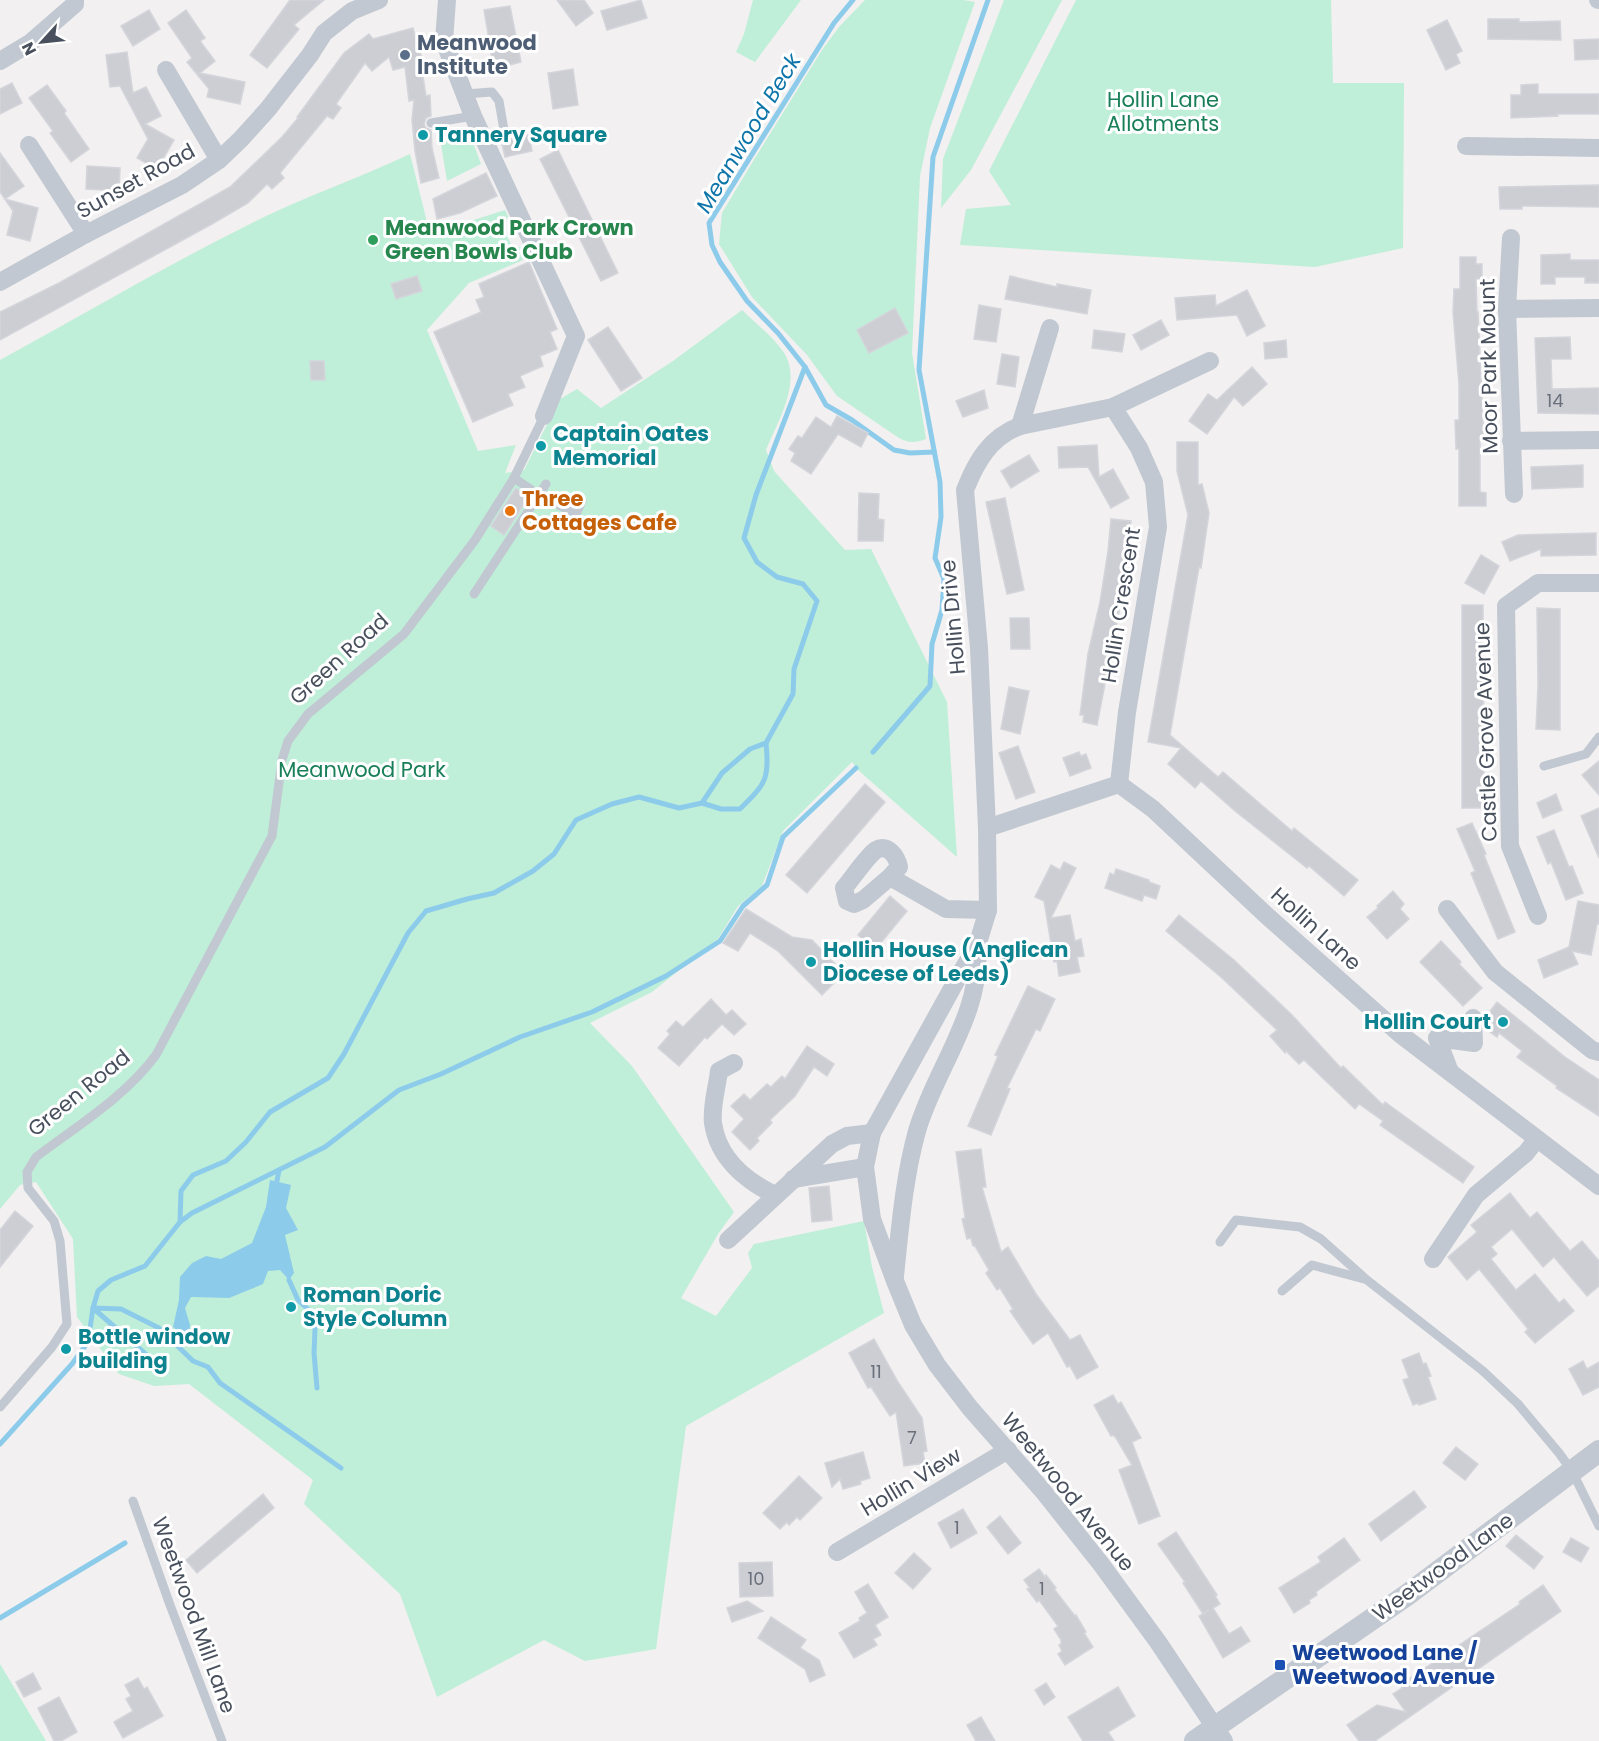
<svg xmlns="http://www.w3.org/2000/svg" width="1599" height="1741" viewBox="0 0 1599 1741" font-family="Poppins,sans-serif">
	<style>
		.green { fill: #bfefd8 }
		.water { fill: #8dcbeb }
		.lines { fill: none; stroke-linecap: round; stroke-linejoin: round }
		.stream { stroke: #8dcbeb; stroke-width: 5 }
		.building { fill: #cdced4; stroke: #d4d5db; stroke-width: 1.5 }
		.service { stroke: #c1c8d1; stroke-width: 9 }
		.minor { stroke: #c1c8d1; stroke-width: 18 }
		.tertiary { stroke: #c1c8d1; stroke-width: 22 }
		.service-dot { fill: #5c6f8a; stroke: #fff; stroke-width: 2 }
		.culture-dot { fill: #0f9aa8; stroke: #fff; stroke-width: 2 }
		.leisure-dot { fill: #2e9e5b; stroke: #fff; stroke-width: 2 }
		.food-dot { fill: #e8710a; stroke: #fff; stroke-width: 2 }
		.transit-dot { fill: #1a4fb4; stroke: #fff; stroke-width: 2 }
		.labels { text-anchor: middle; stroke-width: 6; stroke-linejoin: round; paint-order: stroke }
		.number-label { font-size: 18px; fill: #69707b }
		.service-label { font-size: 21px; font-weight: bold; fill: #4e5e75; stroke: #fff; text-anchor: start }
		.park-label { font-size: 21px; fill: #187f59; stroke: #fff }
		.culture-label { font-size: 21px; font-weight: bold; fill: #0d838f; stroke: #fff; text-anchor: start }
		.street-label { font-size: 21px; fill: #48505d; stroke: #fff }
		.leisure-label { font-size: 21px; font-weight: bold; fill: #27864d; stroke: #fff; text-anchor: start }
		.food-label { font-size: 21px; font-weight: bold; fill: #c56008; stroke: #fff; text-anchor: start }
		.transit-label { font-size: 21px; font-weight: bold; fill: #164399; stroke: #fff; text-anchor: start }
		.water-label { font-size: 22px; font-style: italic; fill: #0e75aa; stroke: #fff }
	</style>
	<rect width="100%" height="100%" fill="#f2f0f0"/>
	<g class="green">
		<polygon points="753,0 801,0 755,62 736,52 744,34"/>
		<path d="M865 0H963L975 2 930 128 920 176 912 353 926 439C915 443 909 443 899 438L837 396 807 355 752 297 719 244 722 213 755 158 822 50 839 27Z"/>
		<polygon points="1004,0 1062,0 971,170 941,208 943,159"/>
		<polygon points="1076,0 1331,0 1333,83 1404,83 1403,248 1315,267 960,245 966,209 1011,205 989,171"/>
		<polygon points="439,132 469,132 481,164 447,181"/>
		<path d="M410 154 430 234 505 210 508 216 504 230 512 246 525 248 530 257 469 283 427 330 478 451 516 445 505 473 524 470 560 399 577 389 601 408 673 361 742 310C755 323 771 335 782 350 804 379 778 421 766 450L774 471 845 550 871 549 947 702 957 857 858 770 852 762 783 831 762 886 738 906 718 939 652 992 590 1023 632 1066 734 1212 718 1234 681 1298 716 1316 752 1268 748 1253 754 1244 864 1221 872 1267 884 1313 686 1426 656 1649 585 1661 544 1640 437 1697 400 1594 304 1504 313 1480 189 1384 154 1386 119 1374 77 1317 73 1239 36 1182 20 1185 0 1209V360C88 312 174 261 264 217 312 194 362 177 410 154Z"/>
		<polygon points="0,1664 46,1741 0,1741"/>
	</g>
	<polygon class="water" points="270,1180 291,1185 286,1208 298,1230 285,1235 294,1273 289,1280 280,1270 268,1271 263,1284 229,1298 191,1297 185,1308 190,1325 189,1340 173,1327 179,1300 180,1277 192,1263 206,1256 221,1259 252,1243 266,1207"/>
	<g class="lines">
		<g class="stream">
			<polyline points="805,367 826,405 852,420 894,450 910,453 934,452"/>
			<polyline points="873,752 930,686 932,644 942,610 944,579 935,558 941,517 940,482 919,370 933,157 988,0"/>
			<path d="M702 803 721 809H740C765 784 770 780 766 743"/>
			<polyline points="277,1181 279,1170"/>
			<polyline points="180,1222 192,1213 325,1147 399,1090 441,1074 520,1037 592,1012 666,976 720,941 743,906 767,885 783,837 856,768"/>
			<polyline points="289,1280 298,1300 312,1313 315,1329 314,1353 317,1388"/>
			<polyline points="93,1308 121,1309 159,1328 193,1361 208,1367 220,1383 341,1468"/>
			<polyline points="93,1308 166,1372"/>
			<polyline points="0,1444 72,1364 88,1342 93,1308 98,1291 111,1280 145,1266 180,1222 181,1191 193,1175 226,1161 246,1142 270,1112 328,1078 344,1054 408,933 426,911 467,899 494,893 533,871 554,854 576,820 612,804 639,797 679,808 702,803 722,773 750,749 766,743 793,694 794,669 817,601 803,584 777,577 757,562 744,538 756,495 805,367 778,333 747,301 720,262 712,245 709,223 834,23 853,0"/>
			<polyline points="0,1618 125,1543"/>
		</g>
	</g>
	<g class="building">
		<polygon points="290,0 324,0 294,25 299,29 267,68 250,55"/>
		<polygon points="557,0 584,0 593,13 576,26"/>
		<polygon points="641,0 647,18 607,30 601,11"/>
		<polygon points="510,6 521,62 495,69 489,46 490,46 484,10"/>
		<polygon points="149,10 160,29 133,46 121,26"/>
		<polygon points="186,10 205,38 200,41 215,61 200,73 245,82 240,104 207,97 209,89 187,62 192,58 168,23"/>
		<polygon points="1488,19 1519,19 1519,22 1560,21 1561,40 1488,39"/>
		<polygon points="1447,20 1462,51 1456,54 1460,63 1446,70 1427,30"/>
		<polygon points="413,28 423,62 421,63 426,96 430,95 431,116 426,118 424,124 426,128 431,130 432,148 439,178 421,183 415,151 412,120 414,100 409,101 405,67 393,70 389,57 372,71 365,63 336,104 341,108 333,119 327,116 280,173 284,178 272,189 267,184 248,203 212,224 0,340 0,312 59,283 230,187 282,137 298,118 297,117 344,53 369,34 373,39"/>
		<polygon points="1599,39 1599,59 1575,60 1574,40"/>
		<polygon points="127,52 133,93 146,87 161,116 145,124 174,140 157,169 137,158 148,139 120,86 110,87 106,55"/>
		<polygon points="573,69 578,105 553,109 548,73"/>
		<polygon points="12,83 22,103 0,114 0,89"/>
		<polygon points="1538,84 1538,94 1599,94 1599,114 1557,114 1558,116 1511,118 1511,95 1521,95 1521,85"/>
		<polygon points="47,85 66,111 64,113 89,149 71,162 50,133 53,131 29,98"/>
		<polygon points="529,135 532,151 505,157 502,144 505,140"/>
		<polygon points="558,150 618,273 601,281 540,159"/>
		<polygon points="0,153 24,186 5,199 38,208 30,241 7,235 13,211 0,192"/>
		<polygon points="87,166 120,168 119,191 86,189"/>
		<polygon points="486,173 497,196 460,213 437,219 433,199"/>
		<polygon points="1599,185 1599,207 1522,206 1522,209 1500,209 1499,187"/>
		<polygon points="1570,254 1570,260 1599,260 1599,283 1585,283 1585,277 1555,277 1555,284 1541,284 1541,255"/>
		<polygon points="1460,257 1476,257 1476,264 1482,264 1482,279 1476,279 1477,312 1478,312 1484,441 1480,441 1480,492 1486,493 1486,506 1459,506 1459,449 1456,449 1455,420 1459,420 1459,385 1453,312 1454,289 1460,289"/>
		<polygon points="529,262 557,329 550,332 557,349 540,356 543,366 520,376 525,387 508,394 513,405 473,422 434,332 481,312 476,300 484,297 479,284"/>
		<polygon points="417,276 422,291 396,299 391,284"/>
		<polygon points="1010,276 1057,287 1057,284 1091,290 1087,314 1005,299"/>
		<polygon points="1247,290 1265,326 1247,336 1237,315 1177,320 1175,298 1215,295 1216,306"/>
		<polygon points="979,305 1001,309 996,342 974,339"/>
		<polygon points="895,308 908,333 869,353 857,330"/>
		<polygon points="1161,320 1169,335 1141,350 1133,335"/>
		<polygon points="608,327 642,378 621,391 588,340"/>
		<polygon points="1094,330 1125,334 1122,352 1092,348"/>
		<polygon points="1570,337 1571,359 1551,359 1552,389 1599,388 1599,414 1538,413 1535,338"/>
		<polygon points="1286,340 1287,357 1265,359 1264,343"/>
		<polygon points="1002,354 1019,357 1015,387 997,384"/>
		<polygon points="310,361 324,361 325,380 311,380"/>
		<polygon points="1252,367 1267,384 1243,406 1234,397 1207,434 1189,421 1208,394 1217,400"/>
		<polygon points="984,390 988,408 963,417 956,401"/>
		<polygon points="837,416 868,433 861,447 838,434 811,474 791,461 795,453 789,449 798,436 802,438 816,417 831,427"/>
		<polygon points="1177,442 1198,442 1198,485 1202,484 1209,513 1201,568 1199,567 1170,735 1218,777 1223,772 1292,831 1294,828 1358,880 1344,896 1309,866 1307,868 1293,857 1235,811 1201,781 1195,788 1168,764 1181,748 1148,742 1188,515 1177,471"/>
		<polygon points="1097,445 1099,477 1113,469 1129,498 1111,508 1088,467 1059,468 1058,447"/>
		<polygon points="1029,455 1039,471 1011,488 1001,471"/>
		<polygon points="1583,465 1583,487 1532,489 1531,467"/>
		<polygon points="516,488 529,497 504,535 491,526"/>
		<polygon points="859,493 879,494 878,519 884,520 883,541 858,541"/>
		<polygon points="1005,498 1024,590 1007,594 986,502"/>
		<polygon points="1111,519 1131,521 1119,612 1097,725 1083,722 1084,715 1080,715 1088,654 1100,602 1108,551"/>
		<polygon points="1596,533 1596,555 1541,556 1541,549 1510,561 1502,542 1518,535"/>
		<polygon points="1481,555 1499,566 1484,594 1465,583"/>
		<polygon points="1462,605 1483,605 1484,808 1462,808"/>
		<polygon points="1537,608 1560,609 1560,730 1536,729 1538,686"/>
		<polygon points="1010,618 1029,618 1030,649 1011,649"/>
		<polygon points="1009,687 1029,691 1020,734 1001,729"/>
		<polygon points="1018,746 1035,792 1016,799 999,753"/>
		<polygon points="1079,752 1081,756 1086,754 1091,768 1070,776 1063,758"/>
		<polygon points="1599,761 1599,795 1582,775"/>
		<polygon points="865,784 885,802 807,893 786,875"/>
		<polygon points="1556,794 1562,810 1543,818 1537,803"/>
		<polygon points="1599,808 1599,858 1581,816"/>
		<polygon points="1472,823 1486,854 1484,855 1515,932 1498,939 1471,873 1475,871 1457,829"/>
		<polygon points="1554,830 1569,867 1572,866 1583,893 1566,900 1551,862 1548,864 1537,837"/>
		<polygon points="1064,862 1076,868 1051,918 1070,915 1075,941 1081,939 1084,956 1077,957 1080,972 1059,976 1057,961 1054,962 1044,901 1035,897 1051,865 1060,870"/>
		<polygon points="1116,869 1149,880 1149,882 1160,886 1156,899 1144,895 1142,901 1105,888 1110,873 1114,875"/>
		<polygon points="1393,891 1404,904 1400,909 1409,919 1387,939 1367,917 1378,908 1377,906"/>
		<polygon points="890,896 907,911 875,950 858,935"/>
		<polygon points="1578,901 1599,905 1599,924 1597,924 1591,955 1572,951 1578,964 1544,978 1538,960 1569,947"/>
		<polygon points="746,909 792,937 812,940 844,973 822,995 778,951 750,933 738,951 723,943"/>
		<polygon points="1179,915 1234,960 1292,1015 1341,1068 1343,1066 1383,1105 1385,1102 1474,1167 1463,1183 1380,1125 1383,1121 1359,1104 1355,1109 1304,1060 1299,1064 1286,1051 1285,1053 1270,1036 1277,1030 1222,978 1166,931"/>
		<polygon points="1441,941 1461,962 1459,964 1482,988 1463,1006 1420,962"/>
		<polygon points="1028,986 1055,999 1040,1031 1036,1029 1007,1088 1010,1089 991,1135 968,1126 998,1056 995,1055"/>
		<polygon points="711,999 726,1015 732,1010 746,1024 734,1035 722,1024 707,1039 705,1037 679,1066 658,1048 670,1034 667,1031 676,1021 683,1027"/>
		<polygon points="1497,1002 1565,1057 1599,1080 1599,1116 1556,1088 1557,1086 1517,1057 1522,1051 1499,1033 1497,1037 1485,1028 1484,1019"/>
		<polygon points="807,1046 834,1064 827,1076 814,1067 795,1096 770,1120 772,1123 757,1138 759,1141 750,1150 732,1132 744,1119 731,1106 744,1094 750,1100 767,1084 771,1087 782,1076 785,1079"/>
		<polygon points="981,1149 986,1187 982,1187 1001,1252 1008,1247 1036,1294 1070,1340 1080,1335 1098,1367 1077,1379 1070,1366 1067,1367 1048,1333 1033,1344 1010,1311 1013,1309 1000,1288 997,1290 986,1273 989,1270 975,1246 973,1246 971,1238 967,1239 962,1219 965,1218 956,1152"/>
		<polygon points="829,1186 832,1220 812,1222 809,1188"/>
		<polygon points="1510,1193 1530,1218 1537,1212 1570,1251 1582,1241 1599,1261 1599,1286 1587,1296 1554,1257 1543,1267 1512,1229 1491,1247 1497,1254 1491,1259 1516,1290 1535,1274 1559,1303 1564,1299 1574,1311 1535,1343 1525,1332 1528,1329 1479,1269 1467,1280 1448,1257 1477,1232 1471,1225"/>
		<polygon points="15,1211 33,1226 0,1267 0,1230"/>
		<polygon points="874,1339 898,1382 922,1418 927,1451 923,1452 925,1463 904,1466 896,1412 890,1416 871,1387 868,1388 849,1353"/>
		<polygon points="1419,1353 1423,1364 1426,1363 1431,1376 1428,1377 1436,1399 1419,1405 1418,1403 1413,1405 1403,1380 1409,1378 1402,1360"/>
		<polygon points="1583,1361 1587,1369 1599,1362 1599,1387 1583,1395 1569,1369"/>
		<polygon points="1113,1395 1118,1404 1121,1402 1141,1438 1132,1442 1160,1516 1139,1524 1119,1470 1132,1465 1116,1438 1113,1435 1111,1436 1094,1405"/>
		<polygon points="1456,1447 1478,1464 1465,1480 1443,1463"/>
		<polygon points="863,1452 870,1478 860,1481 861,1484 843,1489 840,1479 832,1487 825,1463"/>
		<polygon points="799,1476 822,1498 800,1520 797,1517 789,1525 787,1522 780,1529 763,1513"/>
		<polygon points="1414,1491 1426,1507 1381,1541 1369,1524"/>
		<polygon points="263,1494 274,1508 197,1573 186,1560"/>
		<polygon points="963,1509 977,1533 951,1548 938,1523"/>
		<polygon points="1000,1516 1021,1543 1008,1554 987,1527"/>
		<polygon points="1176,1532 1217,1595 1215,1596 1220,1604 1213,1608 1229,1634 1241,1627 1250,1641 1223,1658 1199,1616 1209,1610 1203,1614 1183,1583 1185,1582 1158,1544"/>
		<polygon points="1516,1535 1543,1557 1534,1569 1506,1546"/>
		<polygon points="1344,1538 1360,1560 1316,1592 1317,1595 1309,1600 1310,1603 1294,1613 1279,1588 1321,1562 1318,1557"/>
		<polygon points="1571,1538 1589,1548 1581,1562 1563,1552"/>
		<polygon points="914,1553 931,1569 913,1589 895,1573"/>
		<polygon points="772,1562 773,1596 740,1597 739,1563"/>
		<polygon points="1039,1569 1045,1577 1046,1575 1056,1588 1054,1589 1075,1616 1076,1615 1086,1632 1084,1633 1093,1647 1065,1665 1058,1654 1062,1651 1059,1645 1061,1644 1061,1640 1054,1629 1058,1626 1039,1600 1037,1602 1027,1589 1030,1588 1024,1580"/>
		<polygon points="868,1584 888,1617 875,1625 881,1635 873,1639 877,1645 854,1658 839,1633 860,1621 859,1618 867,1613 855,1592"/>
		<polygon points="1543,1585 1561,1611 1375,1741 1359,1741 1347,1725 1377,1705 1406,1712 1393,1694 1402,1688 1400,1685 1520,1604 1519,1602"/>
		<polygon points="747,1601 763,1611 732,1622 727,1608"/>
		<polygon points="771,1617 806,1640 800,1648 819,1660 825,1675 810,1682 805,1669 758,1638"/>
		<polygon points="33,1673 41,1689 24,1697 16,1682"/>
		<polygon points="138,1678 144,1689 147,1687 163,1716 123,1738 114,1722 133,1711 126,1699 131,1696 125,1685"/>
		<polygon points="1046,1683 1055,1697 1044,1705 1035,1690"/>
		<polygon points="1118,1687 1135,1716 1108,1732 1114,1741 1083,1741 1068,1717"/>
		<polygon points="59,1697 77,1732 61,1741 54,1741 38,1708"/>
		<polygon points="981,1717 995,1741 976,1741 967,1725"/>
	</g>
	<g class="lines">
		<g class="service">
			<polyline points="465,94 492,92 499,101 504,130 498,138 485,143"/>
			<polyline points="431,123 473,116"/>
			<polyline points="514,478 539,495 576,514 582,501"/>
			<polyline points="474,594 546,484"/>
			<polyline points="1544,766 1586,754 1599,737"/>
			<polyline points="1220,1242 1236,1220 1300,1227 1321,1239 1367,1280 1483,1371 1518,1404 1559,1453 1572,1471 1599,1526"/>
			<polyline points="1282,1291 1312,1265 1364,1279"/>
			<path d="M0 1407 52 1347 67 1324 60 1241 54 1221 28 1188 27 1172 36 1157C77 1126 125 1097 156 1055L272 836 282 760 288 741 308 714 404 634 475 540 514 478 544 416"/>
			<polyline points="133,1501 170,1605 222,1741"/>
		</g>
		<g class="minor">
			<polyline points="447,0 444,41 473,116 576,336 544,416"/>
			<polyline points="1598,0 1599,0"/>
			<polyline points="0,61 30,43 75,4 75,0"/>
			<polyline points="166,70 219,160"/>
			<polyline points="29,145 86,234"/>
			<polyline points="1466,146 1599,148"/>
			<polyline points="1511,238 1507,309 1514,494"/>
			<polyline points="0,282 86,234 182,185 219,160 241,139 268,109 310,55 324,33 352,11 379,0"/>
			<polyline points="1507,309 1599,308"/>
			<path d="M1210 361 1113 407 1020 426C990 437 976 462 965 490L979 648 987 828 988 910 977 946 960 974 872 1133 865 1167 872 1219 895 1281 913 1325 937 1365 970 1408 1043 1491 1101 1564 1158 1642 1224 1741"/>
			<polyline points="1113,407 1139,448 1154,482 1158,527 1127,712 1119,784"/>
			<polyline points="1020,426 1050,328"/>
			<polyline points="1511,441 1599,440"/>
			<polyline points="987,828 1119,784 1153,809 1266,915 1400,1034 1599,1186"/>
			<path d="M890 877 899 867C897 857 888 843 876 850 868 855 851 880 844 888L847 901 854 904 863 900 890 877 946 909 988 910"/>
			<polyline points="1447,909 1495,972 1592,1050 1599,1052"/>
			<polyline points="1538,916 1510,846 1506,606 1538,583 1599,583"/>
			<path d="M734 1063 719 1071C717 1088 711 1107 713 1123 718 1158 746 1181 775 1195"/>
			<polyline points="1450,1072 1437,1038 1474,1043 1473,1018"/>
			<polyline points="793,1179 865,1167"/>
			<polyline points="728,1240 832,1144 847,1136 872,1133"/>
			<polyline points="1433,1259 1476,1195 1526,1153 1536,1140"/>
			<path d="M895 1276C900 1228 904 1178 917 1131 935 1069 983 1013 977 946"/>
			<polyline points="837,1552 1008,1450"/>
		</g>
		<polyline class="tertiary" points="1195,1741 1407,1595 1599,1451"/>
	</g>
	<circle class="service-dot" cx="405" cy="55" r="6"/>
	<g class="culture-dot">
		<circle cx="423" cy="135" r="6"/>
		<circle cx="541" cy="446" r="6"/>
		<circle cx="811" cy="962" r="6"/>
		<circle cx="1503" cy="1022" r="6"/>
		<circle cx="291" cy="1307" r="6"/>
		<circle cx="66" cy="1349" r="6"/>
	</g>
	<circle class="leisure-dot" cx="373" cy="240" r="6"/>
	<circle class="food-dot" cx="510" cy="511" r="6"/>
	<rect class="transit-dot" x="1274" y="1659" width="12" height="12" rx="3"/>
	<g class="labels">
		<g class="number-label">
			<text x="1555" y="407">14</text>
			<text x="876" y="1378">11</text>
			<text x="912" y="1444">7</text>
			<text x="957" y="1534">1</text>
			<text x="756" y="1585">10</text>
			<text x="1042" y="1595">1</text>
		</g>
		<g class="service-label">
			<text x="417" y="50">Meanwood<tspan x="417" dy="24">Institute</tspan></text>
		</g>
		<g class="park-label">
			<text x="1163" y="107">Hollin Lane<tspan x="1163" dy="24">Allotments</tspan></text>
			<text x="362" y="777">Meanwood Park</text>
		</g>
		<g class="culture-label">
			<text x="435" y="142">Tannery Square</text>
			<text x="553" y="441">Captain Oates<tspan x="553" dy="24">Memorial</tspan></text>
			<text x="823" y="957">Hollin House (Anglican<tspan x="823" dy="24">Diocese of Leeds)</tspan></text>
			<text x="1491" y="1029" text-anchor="end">Hollin Court</text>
			<text x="303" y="1302">Roman Doric<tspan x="303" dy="24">Style Column</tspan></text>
			<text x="78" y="1344">Bottle window<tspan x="78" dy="24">building</tspan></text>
		</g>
		<g class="street-label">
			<text transform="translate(136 181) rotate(-29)" y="7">Sunset Road</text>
			<text transform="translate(1489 366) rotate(-91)" y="7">Moor Park Mount</text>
			<text transform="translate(1121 605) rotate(-81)" y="7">Hollin Crescent</text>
			<text transform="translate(953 617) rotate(-95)" y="7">Hollin Drive</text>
			<text transform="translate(339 659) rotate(-42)" y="7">Green Road</text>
			<text transform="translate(1486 732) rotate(-92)" y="7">Castle Grove Avenue</text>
			<text transform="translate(1316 929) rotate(42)" y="7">Hollin Lane</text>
			<text transform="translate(79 1093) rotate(-39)" y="7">Green Road</text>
			<text transform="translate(911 1482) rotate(-31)" y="7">Hollin View</text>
			<text transform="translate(1068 1492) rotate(51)" y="7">Weetwood Avenue</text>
			<text transform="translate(1443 1567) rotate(-36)" y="7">Weetwood Lane</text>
			<text transform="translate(194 1615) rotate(70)" y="7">Weetwood Mill Lane</text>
		</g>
		<g class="leisure-label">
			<text x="385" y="235">Meanwood Park Crown<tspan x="385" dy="24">Green Bowls Club</tspan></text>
		</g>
		<g class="food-label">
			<text x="522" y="506">Three<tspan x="522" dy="24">Cottages Cafe</tspan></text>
		</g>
		<g class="transit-label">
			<text x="1292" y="1660">Weetwood Lane /<tspan x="1292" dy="24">Weetwood Avenue</tspan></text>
		</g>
		<g class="water-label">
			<text transform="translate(748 133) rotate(-59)" y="8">Meanwood Beck</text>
		</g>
	</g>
	<g transform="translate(42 42) rotate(243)" stroke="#ffffff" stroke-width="4.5" paint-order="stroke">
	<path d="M0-4.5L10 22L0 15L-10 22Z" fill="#48505d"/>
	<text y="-9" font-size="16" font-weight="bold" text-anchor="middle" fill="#48505d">N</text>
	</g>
</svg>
